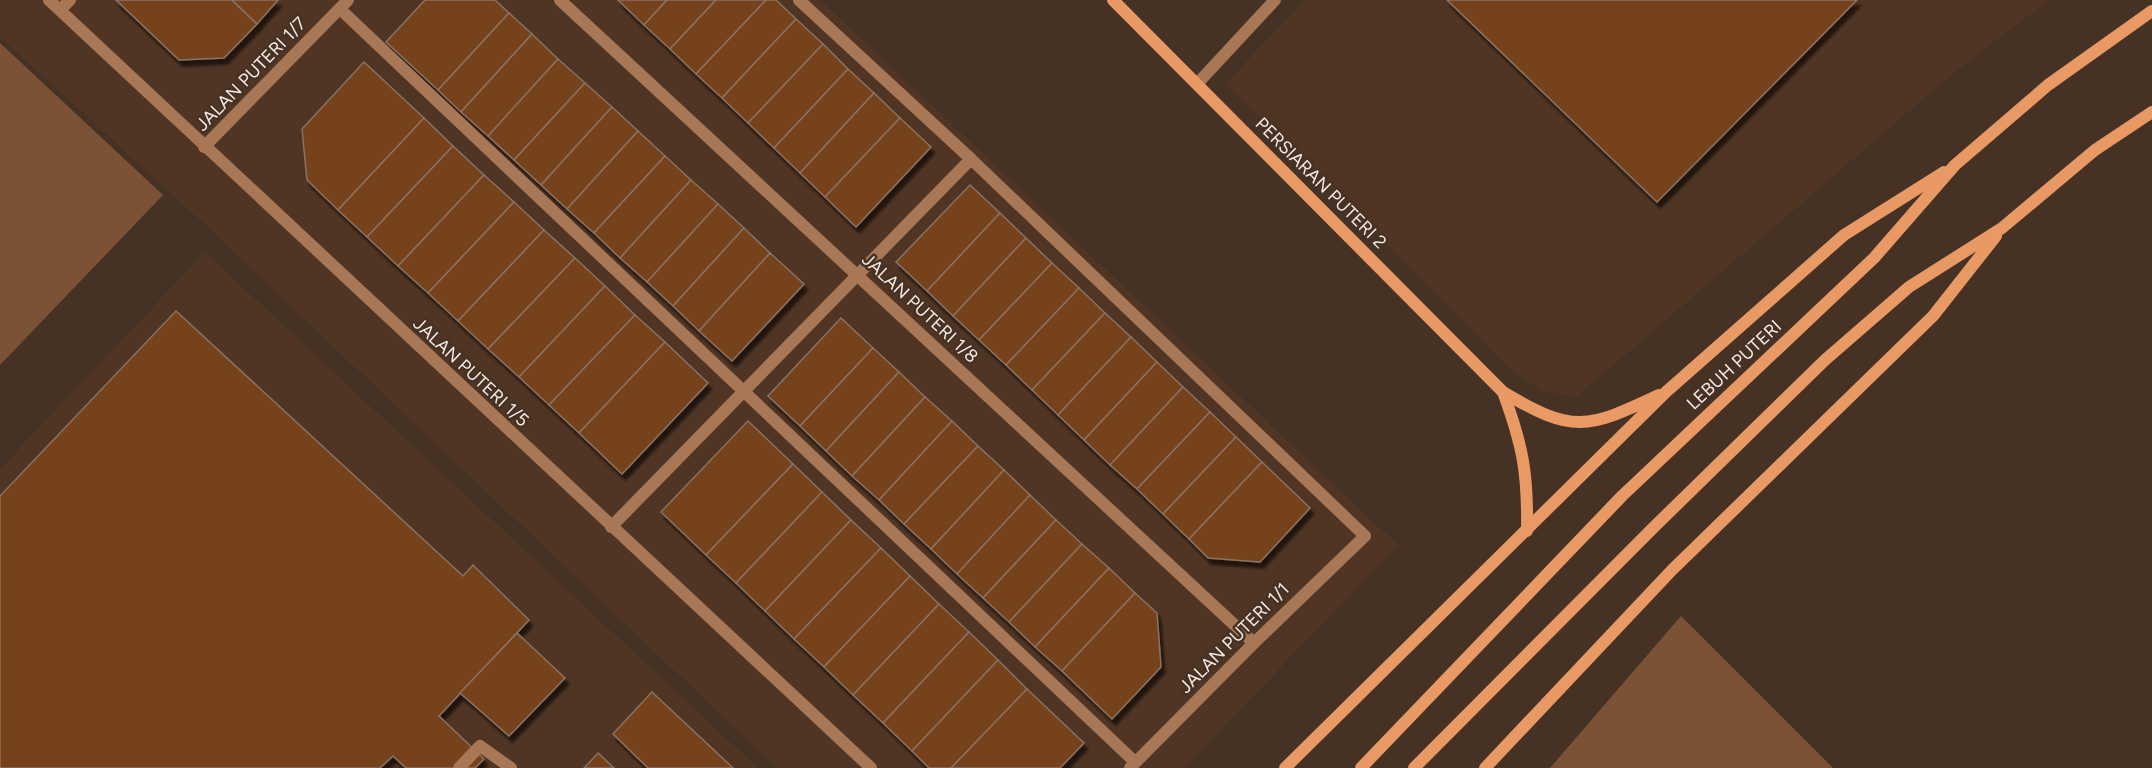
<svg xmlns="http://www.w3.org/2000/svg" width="2152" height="768" viewBox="0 0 2152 768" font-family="Figtree,sans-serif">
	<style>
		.built { fill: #503524 }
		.green { fill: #7b5236 }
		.building { fill: #76421a; stroke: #8a7264; stroke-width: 1.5; filter: url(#shadow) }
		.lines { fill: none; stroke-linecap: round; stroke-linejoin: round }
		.lane { stroke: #a87756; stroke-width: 12 }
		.street { stroke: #a87756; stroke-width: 12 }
		.secondary { stroke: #e89964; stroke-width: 12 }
		.labels { text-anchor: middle; stroke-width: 5; stroke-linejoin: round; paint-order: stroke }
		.street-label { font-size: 18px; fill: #f5e8e0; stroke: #463225 }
	</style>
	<defs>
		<filter id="shadow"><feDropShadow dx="3.5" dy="6" stdDeviation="1.5" flood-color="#0009"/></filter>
	</defs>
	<rect width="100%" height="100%" fill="#463225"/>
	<g class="built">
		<polygon points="0,0 820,0 1398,545 1184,768 777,768 199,219 0,37"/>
		<polygon points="1305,0 2049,0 1956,71 1576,397 1543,391 1514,372 1226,83"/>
		<polygon points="205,252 758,768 0,768 0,469"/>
	</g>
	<g class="green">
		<polygon points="0,43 163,195 0,365"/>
		<polygon points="1681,616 1833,768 1550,768"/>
	</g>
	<g class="building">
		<polygon points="116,0 232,0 257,24 224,58 179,60"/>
		<polygon points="232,0 278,0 257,24"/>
		<polygon points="425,0 495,0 509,13 438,90 386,42"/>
		<polygon points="618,0 667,0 644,25"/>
		<polygon points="667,0 716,0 670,49 644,25"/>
		<polygon points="716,0 766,0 696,74 670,49"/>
		<polygon points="766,0 776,0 796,19 722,98 696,74"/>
		<polygon points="1447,0 1857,0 1657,202"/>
		<polygon points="509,13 532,34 461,112 438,90"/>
		<polygon points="796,19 823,44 748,123 722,98"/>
		<polygon points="532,34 558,59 488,136 461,112"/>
		<polygon points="823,44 848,69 774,148 748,123"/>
		<polygon points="558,59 585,83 514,160 488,136"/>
		<polygon points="364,62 424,118 338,210 307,180 302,129"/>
		<polygon points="848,69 874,93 800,173 774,148"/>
		<polygon points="585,83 612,107 541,185 514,160"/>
		<polygon points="874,93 900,118 825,197 800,173"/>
		<polygon points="612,107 638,131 567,209 541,185"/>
		<polygon points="424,118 453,146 367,237 338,210"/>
		<polygon points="900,118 931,147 856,227 825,197"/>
		<polygon points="638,131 665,156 594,233 567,209"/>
		<polygon points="453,146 484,175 398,266 367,237"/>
		<polygon points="665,156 691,180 620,258 594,233"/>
		<polygon points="484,175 514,202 428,293 398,266"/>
		<polygon points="691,180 718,204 647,282 620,258"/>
		<polygon points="970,185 1000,213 927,291 896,262"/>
		<polygon points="514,202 544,230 458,321 428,293"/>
		<polygon points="718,204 744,228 673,306 647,282"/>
		<polygon points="1000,213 1026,238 953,316 927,291"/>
		<polygon points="744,228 770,253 699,331 673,306"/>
		<polygon points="544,230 575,258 488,349 458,321"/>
		<polygon points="1026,238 1052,263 979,340 953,316"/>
		<polygon points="770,253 804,284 732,361 699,331"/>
		<polygon points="575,258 605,286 519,377 488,349"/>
		<polygon points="1052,263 1079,288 1006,365 979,340"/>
		<polygon points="605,286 635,315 549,405 519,377"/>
		<polygon points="1079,288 1105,313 1032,390 1006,365"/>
		<polygon points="176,311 463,576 473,565 529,620 439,716 484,759 475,768 406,768 393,756 380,768 0,768 0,496"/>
		<polygon points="1105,313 1131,337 1058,415 1032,390"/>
		<polygon points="635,315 665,342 579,433 549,405"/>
		<polygon points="841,318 873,348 800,426 768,396"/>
		<polygon points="1131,337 1157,362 1084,440 1058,415"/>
		<polygon points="665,342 708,383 622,474 579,433"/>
		<polygon points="873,348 899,372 826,451 800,426"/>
		<polygon points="1157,362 1183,387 1110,465 1084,440"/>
		<polygon points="899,372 925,397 852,476 826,451"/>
		<polygon points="1183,387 1210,412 1137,489 1110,465"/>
		<polygon points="925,397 952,421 879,500 852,476"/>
		<polygon points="1210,412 1236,437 1163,514 1137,489"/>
		<polygon points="748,421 793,464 706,555 661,512"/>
		<polygon points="952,421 978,446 904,524 879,500"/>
		<polygon points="1236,437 1262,462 1189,539 1163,514"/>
		<polygon points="978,446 1004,470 931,549 904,524"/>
		<polygon points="1262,462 1310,508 1260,562 1208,558 1189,539"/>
		<polygon points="793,464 822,492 736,583 706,555"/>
		<polygon points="1004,470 1030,495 957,574 931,549"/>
		<polygon points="822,492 851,520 765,611 736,583"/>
		<polygon points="1030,495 1056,520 983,598 957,574"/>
		<polygon points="851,520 881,548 794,639 765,611"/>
		<polygon points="1056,520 1082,544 1009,622 983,598"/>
		<polygon points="1082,544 1109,568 1035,647 1009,622"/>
		<polygon points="881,548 910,576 824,667 794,639"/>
		<polygon points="1109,568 1135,593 1062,671 1035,647"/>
		<polygon points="910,576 939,604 853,695 824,667"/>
		<polygon points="1135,593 1157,613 1161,667 1112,719 1062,671"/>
		<polygon points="939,604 969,632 883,723 853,695"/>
		<polygon points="969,632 998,660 912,751 883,723"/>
		<polygon points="517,633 565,678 509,736 460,693"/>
		<polygon points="998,660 1027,689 951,768 929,768 912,751"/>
		<polygon points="1027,689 1084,743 1060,768 951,768"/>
		<polygon points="652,692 733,768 648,768 613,734"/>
		<polygon points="598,753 614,768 584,768"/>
	</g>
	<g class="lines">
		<g class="lane">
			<polyline points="340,9 1135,762"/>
			<polyline points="60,10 70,0"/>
			<polyline points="971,159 1365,536"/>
			<polyline points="611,527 971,159 799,0"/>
			<polyline points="459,768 480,746 511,768"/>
		</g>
		<g class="street">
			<polyline points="49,0 871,768"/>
			<polyline points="560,0 1254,643"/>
			<polyline points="1197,84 1275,0"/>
			<polyline points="204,147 348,0"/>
			<polyline points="1130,768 1254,643 1365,536"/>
		</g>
		<g class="secondary">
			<path d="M1113 0 1503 392C1573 434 1587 429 1659 395"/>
			<path d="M1503 392C1523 446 1528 474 1527 531"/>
			<polyline points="1285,768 1666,392 1844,235 1944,172"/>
			<polyline points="1361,768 1622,496 1874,258 1955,165 2048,85 2152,11"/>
			<polyline points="1414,768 1654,527 1825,360 1909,287 2002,228 2095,150 2152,112"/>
			<polyline points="1485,768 1672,570 1933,316 1996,236"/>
		</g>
	</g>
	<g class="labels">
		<g class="street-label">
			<text transform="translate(251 74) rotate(-46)" y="6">JALAN PUTERI 1/7</text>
			<text transform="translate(1321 183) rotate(45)" y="6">PERSIARAN PUTERI 2</text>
			<text transform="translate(920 308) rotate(43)" y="6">JALAN PUTERI 1/8</text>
			<text transform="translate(1734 365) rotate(-43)" y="6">LEBUH PUTERI</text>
			<text transform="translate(471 372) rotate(43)" y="6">JALAN PUTERI 1/5</text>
			<text transform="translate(1234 638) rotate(-45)" y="6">JALAN PUTERI 1/1</text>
		</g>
	</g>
</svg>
